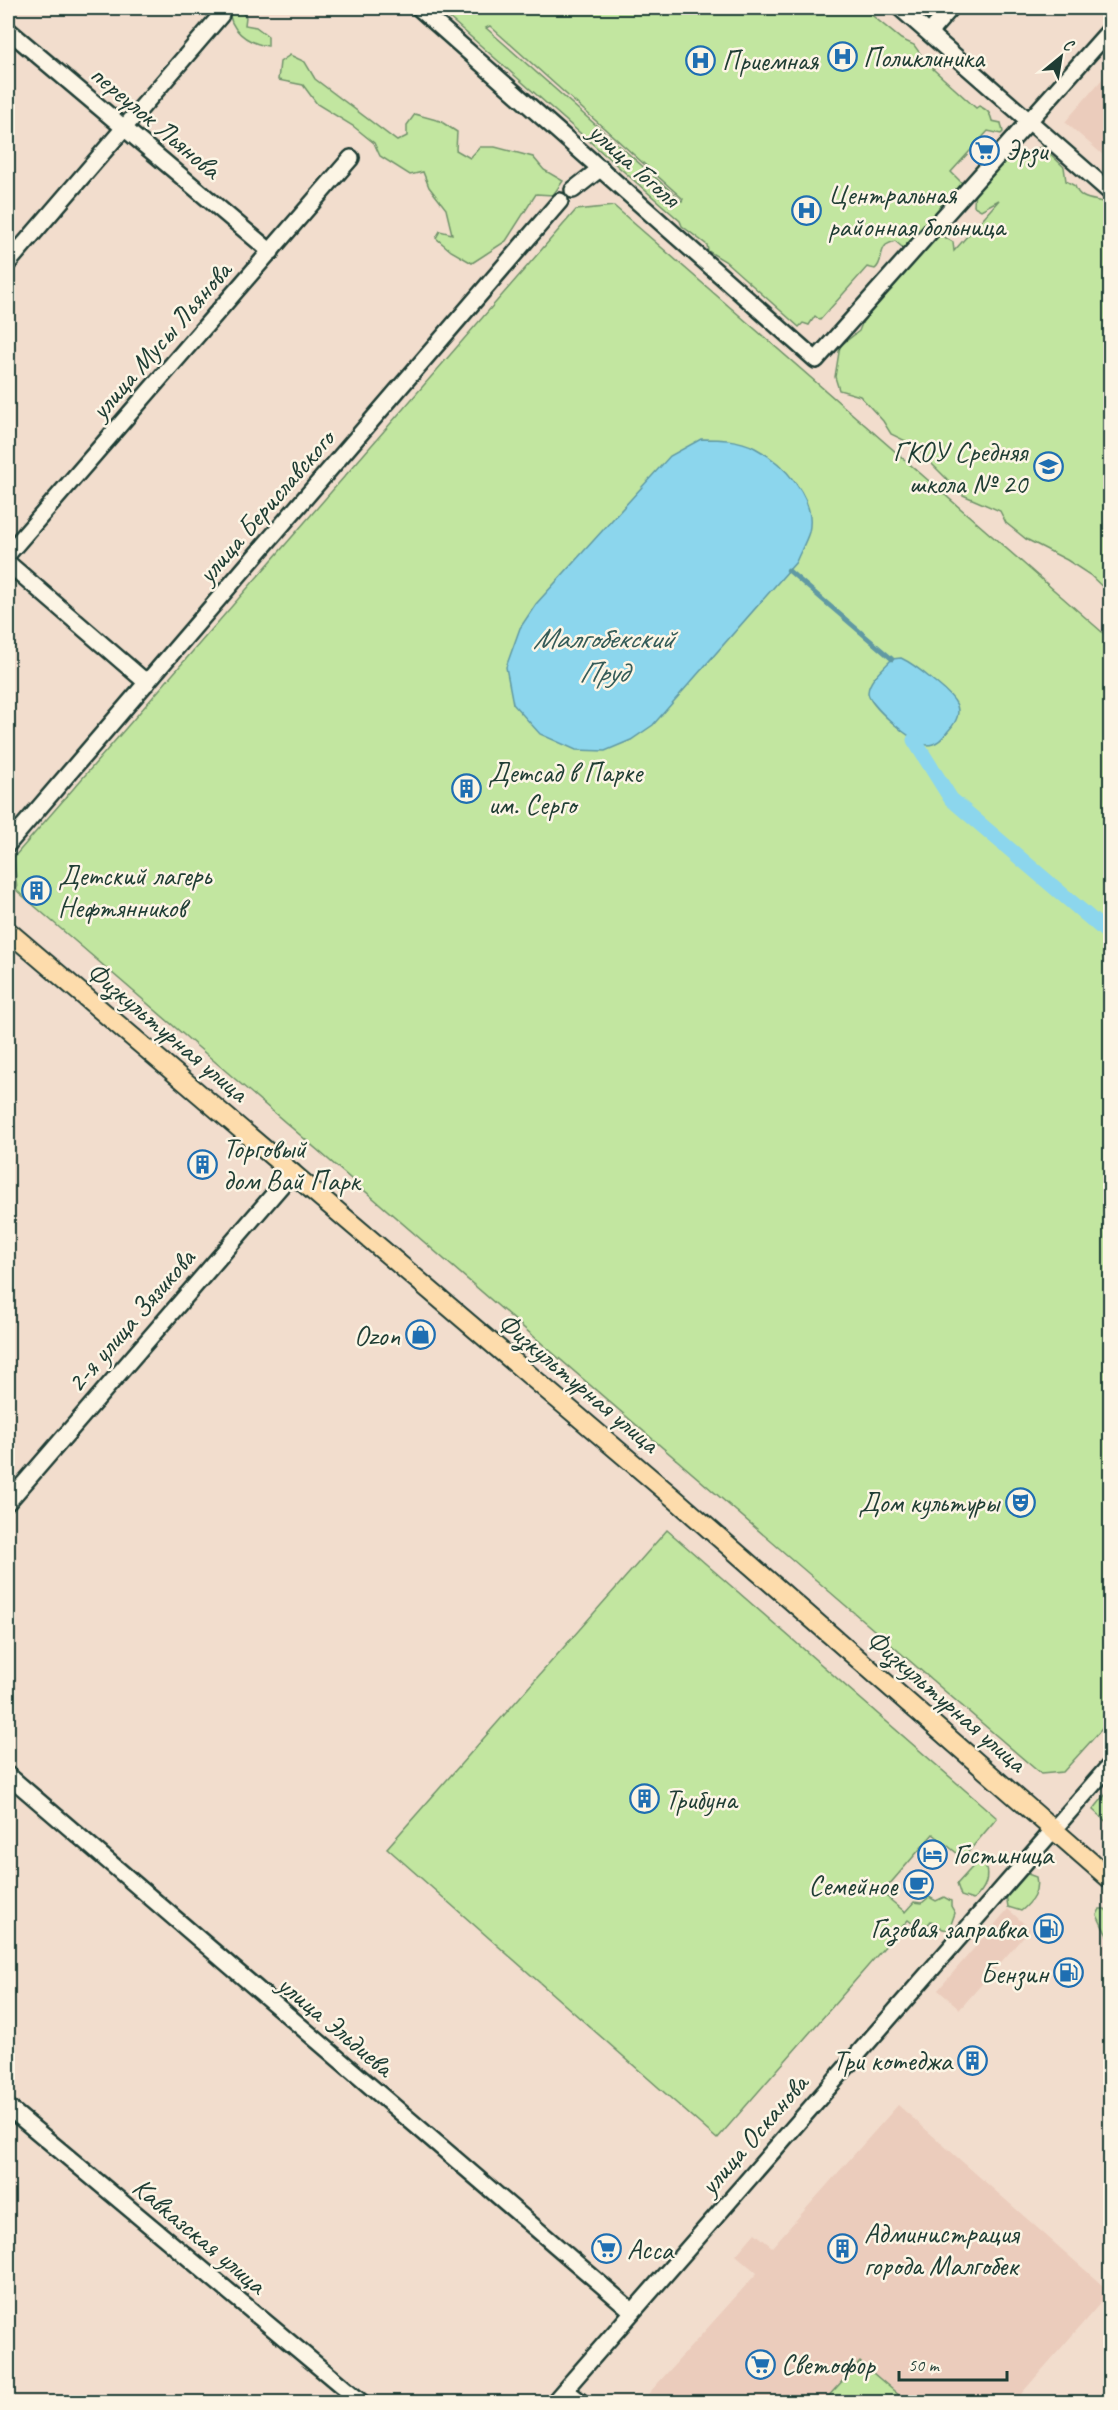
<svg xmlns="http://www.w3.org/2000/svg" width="1118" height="2410" viewBox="0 0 1118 2410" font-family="Caveat,sans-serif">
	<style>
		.built { fill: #ebccbc }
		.green { fill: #c2e6a0; stroke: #70926a; stroke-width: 1.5; fill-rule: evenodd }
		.water { fill: #8cd6ed; stroke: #6099a3; stroke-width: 1.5 }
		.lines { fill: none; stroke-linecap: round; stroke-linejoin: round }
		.stream { stroke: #6099a3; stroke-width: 4.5 }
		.canal { stroke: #8cd6ed; stroke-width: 15 }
		.minor-casing { stroke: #1f3d34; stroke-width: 20 }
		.major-casing { stroke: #1f3d34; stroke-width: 22 }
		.minor { stroke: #fcf5e5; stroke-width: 15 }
		.major { stroke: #fddcac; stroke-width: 18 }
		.labels { text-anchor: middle; stroke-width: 5; stroke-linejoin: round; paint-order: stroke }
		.poi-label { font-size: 28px; fill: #1f3d34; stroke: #fcf5e5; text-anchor: start }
		.street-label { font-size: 28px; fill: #1f3d34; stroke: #fcf5e5 }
		.water-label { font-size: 30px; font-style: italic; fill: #355c59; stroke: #fcf5e5 }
	</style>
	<rect width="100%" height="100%" fill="#f2ddcd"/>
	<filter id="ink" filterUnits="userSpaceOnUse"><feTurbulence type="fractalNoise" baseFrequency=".0167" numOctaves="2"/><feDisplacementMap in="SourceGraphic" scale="12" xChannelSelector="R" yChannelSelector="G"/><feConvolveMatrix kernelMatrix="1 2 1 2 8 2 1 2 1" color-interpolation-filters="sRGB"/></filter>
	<g filter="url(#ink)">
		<g class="built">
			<polygon points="1110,70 1110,161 1065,122"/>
			<polygon points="1008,1909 1030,1929 960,2009 938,1990"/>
			<polygon points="898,2105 1110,2292 1014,2402 641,2402 757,2273 736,2255 755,2233 772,2247"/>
		</g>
		<g class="green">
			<path d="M229 8H239L246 17 245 25 256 27 268 36V46C247 43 229 30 229 8Z"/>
			<path d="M438 8H863L901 39 914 45 924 59 934 65 933 69 976 108 979 106C987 110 990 112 992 121L1001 123 1003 132 1001 134 988 131 951 172 966 187 908 252 895 241C892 242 889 243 886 245 879 252 883 263 875 269L867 267 820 320 815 316 809 325 803 323 799 327 725 261 708 251 707 245 682 226 680 221ZM490 26 683 199 682 201 486 28Z"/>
			<polygon points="290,55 305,62 315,79 397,141 407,136 407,125 415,114 440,121 457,132 456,150 470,158 480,147 495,147 533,157 544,170 563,181 553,195 536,194 506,241 472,263 451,251 436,238 440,231 452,234 446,209 429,187 423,172 410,175 380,156 374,143 353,126 317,104 303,85 278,80 280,62"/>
			<path d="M1043 147 1064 167 1066 181 1075 186C1080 203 1098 198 1110 205V594L1090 575 1067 560 1026 539 1006 523 1000 511 963 495 912 444 891 434 883 421 860 396 839 390 835 377 840 346 859 331 863 321 879 298 891 290 908 268 939 234 953 242 954 251 999 200 981 210 974 206 975 187C981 182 1001 162 1005 161 1018 156 1021 165 1031 150Z"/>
			<polygon points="614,206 1110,639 1110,1694 1106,1700 1110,1709 1110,1720 1063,1772 1041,1774 17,891 14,857 576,210"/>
			<polygon points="667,1530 997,1818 963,1858 933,1834 882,1893 905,1912 914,1902 922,1903 929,1897 936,1901 944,1897 951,1901 951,1906 955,1913 949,1930 943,1929 931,1921 922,1931 908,1920 717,2139 387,1848"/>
			<polygon points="1110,1789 1110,1825 1093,1810"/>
			<path d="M978 1861 985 1865C990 1879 985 1890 973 1900L961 1896 957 1884Z"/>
			<path d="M1025 1873 1036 1877C1039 1892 1032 1902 1021 1911L1008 1907 1006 1894Z"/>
			<polygon points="1100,1909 1105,1909 1110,1914 1110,1942 1097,1915"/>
			<polygon points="860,2362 907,2402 823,2402"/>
		</g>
		<g class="water">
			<path d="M701 439C719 439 739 439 755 448 783 463 817 498 809 532 806 542 800 552 796 562L653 725 631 740 605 751 576 750 540 734 513 704 506 667 520 628 536 604 670 456Z"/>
			<path d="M901 658C914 664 924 673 935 682 952 696 969 708 949 730 943 737 938 745 927 745 915 745 867 704 868 692 869 679 884 668 892 659Z"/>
		</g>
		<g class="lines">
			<polyline class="stream" points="788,570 892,659"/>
			<polyline class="canal" points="914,740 951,799 1110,935"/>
			<defs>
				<g id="minor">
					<polyline points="419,8 816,360 1110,30"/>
					<polyline points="900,8 1110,192"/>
					<polyline points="8,30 271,252"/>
					<polyline points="929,33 951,8"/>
					<polyline points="573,190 601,168"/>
					<polyline points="8,263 221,15"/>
					<polyline points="8,554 351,158"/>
					<polyline points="8,563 147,683"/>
					<polyline points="8,844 560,201"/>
					<polyline points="8,1502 293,1172"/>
					<polyline points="8,1775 632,2311"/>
					<polyline points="8,2107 361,2402"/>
					<polyline points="565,2390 581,2402"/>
					<polyline points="554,2402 1110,1765"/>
				</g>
				<polyline id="major" points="8,931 675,1499 1110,1879"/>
			</defs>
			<use href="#minor" class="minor-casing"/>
			<use href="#major" class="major-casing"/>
			<use href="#minor" class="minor"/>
			<use href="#major" class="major"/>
		</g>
	</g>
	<defs>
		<symbol id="hospital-ring" viewBox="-11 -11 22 22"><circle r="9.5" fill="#fcf5e5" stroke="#1f6fb2" stroke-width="1.5"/><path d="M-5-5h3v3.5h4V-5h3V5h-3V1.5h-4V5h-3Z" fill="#1f6fb2"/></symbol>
		<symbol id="supermarket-ring" viewBox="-11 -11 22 22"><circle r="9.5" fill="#fcf5e5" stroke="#1f6fb2" stroke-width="1.5"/><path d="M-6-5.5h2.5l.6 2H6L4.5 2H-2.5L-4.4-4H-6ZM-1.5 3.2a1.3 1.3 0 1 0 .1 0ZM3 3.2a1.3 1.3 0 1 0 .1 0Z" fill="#1f6fb2"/></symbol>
		<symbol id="school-ring" viewBox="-11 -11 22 22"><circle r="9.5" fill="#fcf5e5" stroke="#1f6fb2" stroke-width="1.5"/><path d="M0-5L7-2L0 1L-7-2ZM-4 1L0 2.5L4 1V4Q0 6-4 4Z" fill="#1f6fb2"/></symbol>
		<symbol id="building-ring" viewBox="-11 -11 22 22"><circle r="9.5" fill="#fcf5e5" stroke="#1f6fb2" stroke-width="1.5"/><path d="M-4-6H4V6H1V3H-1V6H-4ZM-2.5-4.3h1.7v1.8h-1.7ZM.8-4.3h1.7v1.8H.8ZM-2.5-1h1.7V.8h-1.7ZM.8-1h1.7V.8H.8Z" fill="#1f6fb2"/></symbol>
		<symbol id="shop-ring" viewBox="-11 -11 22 22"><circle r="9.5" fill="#fcf5e5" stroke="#1f6fb2" stroke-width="1.5"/><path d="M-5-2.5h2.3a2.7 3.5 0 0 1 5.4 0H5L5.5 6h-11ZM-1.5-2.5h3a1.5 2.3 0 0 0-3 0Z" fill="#1f6fb2"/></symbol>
		<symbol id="theatre-ring" viewBox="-11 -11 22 22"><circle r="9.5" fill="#fcf5e5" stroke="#1f6fb2" stroke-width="1.5"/><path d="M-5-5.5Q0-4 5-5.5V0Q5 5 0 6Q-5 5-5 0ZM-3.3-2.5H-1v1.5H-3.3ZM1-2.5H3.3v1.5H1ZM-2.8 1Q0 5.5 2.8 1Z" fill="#1f6fb2"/></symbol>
		<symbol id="hotel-ring" viewBox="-11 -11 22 22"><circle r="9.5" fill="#fcf5e5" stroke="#1f6fb2" stroke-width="1.5"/><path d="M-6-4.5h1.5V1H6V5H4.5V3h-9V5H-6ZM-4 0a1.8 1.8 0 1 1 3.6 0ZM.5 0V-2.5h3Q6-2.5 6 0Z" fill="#1f6fb2"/></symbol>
		<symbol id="cafe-ring" viewBox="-11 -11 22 22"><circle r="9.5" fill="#fcf5e5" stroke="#1f6fb2" stroke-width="1.5"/><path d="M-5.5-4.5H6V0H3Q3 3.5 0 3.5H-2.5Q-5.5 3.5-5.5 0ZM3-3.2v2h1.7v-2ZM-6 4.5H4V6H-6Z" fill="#1f6fb2"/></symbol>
		<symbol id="fuel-ring" viewBox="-11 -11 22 22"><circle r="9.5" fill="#fcf5e5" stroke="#1f6fb2" stroke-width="1.5"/><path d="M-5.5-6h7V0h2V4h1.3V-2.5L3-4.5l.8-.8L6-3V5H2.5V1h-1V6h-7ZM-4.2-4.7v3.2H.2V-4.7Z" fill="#1f6fb2"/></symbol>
	</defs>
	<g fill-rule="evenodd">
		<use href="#hospital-ring" x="826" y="40" width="33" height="33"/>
		<use href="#hospital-ring" x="684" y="44" width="33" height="33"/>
		<use href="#supermarket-ring" x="968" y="134" width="33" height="33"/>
		<use href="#hospital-ring" x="790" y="194" width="33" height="33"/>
		<use href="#school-ring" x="1032" y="450" width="33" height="33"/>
		<use href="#building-ring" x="450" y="772" width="33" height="33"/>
		<use href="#building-ring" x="20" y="874" width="33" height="33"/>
		<use href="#building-ring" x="186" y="1148" width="33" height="33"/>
		<use href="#shop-ring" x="404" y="1318" width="33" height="33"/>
		<use href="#theatre-ring" x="1004" y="1486" width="33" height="33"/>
		<use href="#building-ring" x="628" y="1782" width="33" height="33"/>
		<use href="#hotel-ring" x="916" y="1838" width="33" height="33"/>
		<use href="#cafe-ring" x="902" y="1868" width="33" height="33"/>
		<use href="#fuel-ring" x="1032" y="1912" width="33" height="33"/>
		<use href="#fuel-ring" x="1052" y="1956" width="33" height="33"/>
		<use href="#building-ring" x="956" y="2044" width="33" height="33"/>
		<use href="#supermarket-ring" x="590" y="2232" width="33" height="33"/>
		<use href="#building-ring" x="826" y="2232" width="33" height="33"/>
		<use href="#supermarket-ring" x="744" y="2348" width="33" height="33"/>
	</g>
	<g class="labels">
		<g class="poi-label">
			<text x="863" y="67">Поликлиника</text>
			<text x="722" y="70">Приемная</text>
			<text x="1005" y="160">Эрзи</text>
			<text x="828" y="204">Центральная<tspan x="828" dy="32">районная больница</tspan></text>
			<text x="1027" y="461" text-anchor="end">ГКОУ Средняя<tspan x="1027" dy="32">школа № 20</tspan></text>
			<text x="488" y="782">Детсад в Парке<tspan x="488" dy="32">им. Серго</tspan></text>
			<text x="58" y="885">Детский лагерь<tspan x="58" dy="32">Нефтянников</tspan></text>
			<text x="223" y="1158">Торговый<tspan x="223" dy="32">дом Вай Парк</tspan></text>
			<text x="400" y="1345" text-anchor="end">Ozon</text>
			<text x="999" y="1512" text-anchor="end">Дом культуры</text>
			<text x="665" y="1809">Трибуна</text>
			<text x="953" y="1864">Гостиница</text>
			<text x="897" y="1895" text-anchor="end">Семейное</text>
			<text x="1027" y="1938" text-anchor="end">Газовая заправка</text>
			<text x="1048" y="1983" text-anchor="end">Бензин</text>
			<text x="952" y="2070" text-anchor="end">Три котеджа</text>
			<text x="864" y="2243">Администрация<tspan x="864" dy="32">города Малгобек</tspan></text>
			<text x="627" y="2259">Асса</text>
			<text x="781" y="2374">Светофор</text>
		</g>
		<g class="street-label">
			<text transform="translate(156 121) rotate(40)" y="10">переулок Льянова</text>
			<text transform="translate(635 164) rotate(42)" y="10">улица Гоголя</text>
			<text transform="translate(160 340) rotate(-49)" y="10">улица Мусы Льянова</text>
			<text transform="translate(265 506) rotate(-49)" y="10">улица Бериславского</text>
			<text transform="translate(168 1031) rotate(40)" y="10">Физкультурная улица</text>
			<text transform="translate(130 1320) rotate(-49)" y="10">2-я улица Зязикова</text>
			<text transform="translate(579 1382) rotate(40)" y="10">Физкультурная улица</text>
			<text transform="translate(947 1700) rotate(41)" y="10">Физкультурная улица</text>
			<text transform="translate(336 2025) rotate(40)" y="10">улица Эльдиева</text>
			<text transform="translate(753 2134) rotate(-49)" y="10">улица Осканова</text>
			<text transform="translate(200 2235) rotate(40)" y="10">Кавказская улица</text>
		</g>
		<g class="water-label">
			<text x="603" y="648">Малгобекский<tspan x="603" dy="34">Пруд</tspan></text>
		</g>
	</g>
	<rect width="1118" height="2410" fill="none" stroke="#fcf5e5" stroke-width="30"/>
	<rect x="15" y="15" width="1088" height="2380" fill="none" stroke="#1f3d34" stroke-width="2" filter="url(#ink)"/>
	<g transform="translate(1061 57) rotate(30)" stroke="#fcf5e5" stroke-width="4.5" paint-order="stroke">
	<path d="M0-4.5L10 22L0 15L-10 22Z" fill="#1f3d34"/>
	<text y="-9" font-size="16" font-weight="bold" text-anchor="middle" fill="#1f3d34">С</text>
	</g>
	<path d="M899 2371v9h108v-9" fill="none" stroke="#1f3d34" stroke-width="3"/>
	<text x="908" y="2371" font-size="18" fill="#1f3d34" stroke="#fcf5e5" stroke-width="4.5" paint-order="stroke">50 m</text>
</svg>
